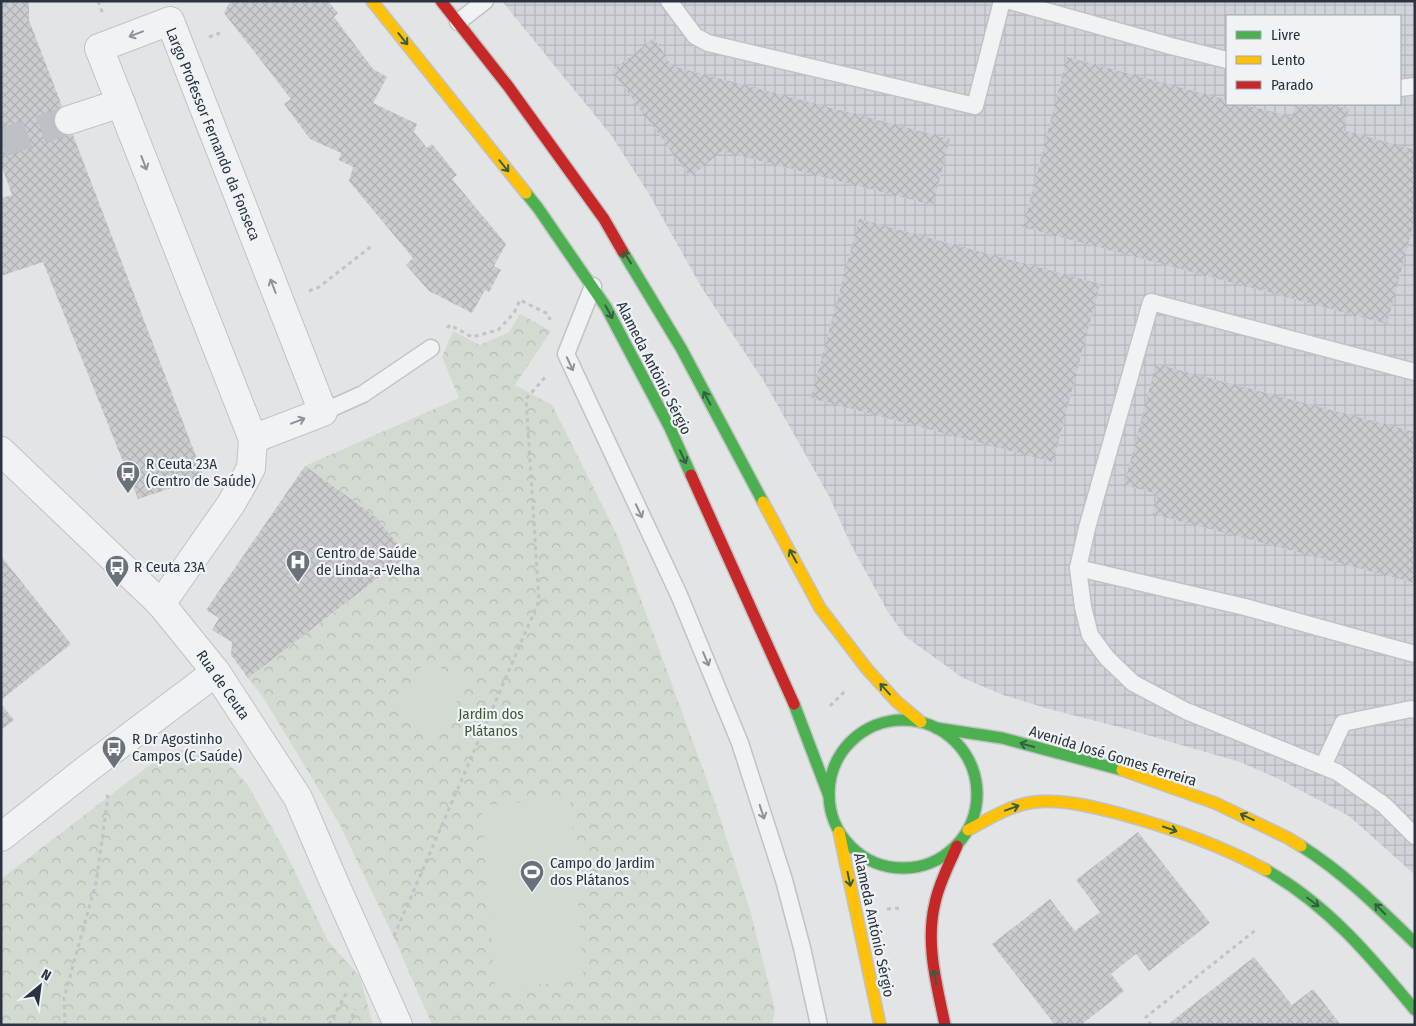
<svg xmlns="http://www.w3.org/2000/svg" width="1416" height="1026" viewBox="0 0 1416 1026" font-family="'Fira Sans Condensed',sans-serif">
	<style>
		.industrial { fill: url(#industrial-grid); fill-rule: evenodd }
		.park { fill: url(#park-crowns) }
		.pitch { fill: #d3dad2 }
		.building { fill: url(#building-cross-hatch) }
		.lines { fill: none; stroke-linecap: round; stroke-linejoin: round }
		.street-tunnel { stroke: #bdc1c5; stroke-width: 28; stroke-dasharray: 28 14; stroke-linecap: butt }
		.lane-casing { stroke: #c0c2c4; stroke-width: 19 }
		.street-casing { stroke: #c0c2c4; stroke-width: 30 }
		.fast-casing { stroke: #c0c2c4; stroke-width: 14 }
		.slow-casing { stroke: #c0c2c4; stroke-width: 14 }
		.jam-casing { stroke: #c0c2c4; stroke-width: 14 }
		.path { stroke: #c1c3c7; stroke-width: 3; stroke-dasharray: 4 4; stroke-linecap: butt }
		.lane { stroke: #f1f2f4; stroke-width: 16 }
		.street { stroke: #f1f2f4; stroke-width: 28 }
		.fast { stroke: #4caf50; stroke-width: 11 }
		.slow { stroke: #ffc107; stroke-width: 11 }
		.jam { stroke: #c62828; stroke-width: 11 }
		.oneway { stroke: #8e929a }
		.oneway2 { stroke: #365e45 }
		.labels { text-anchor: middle; stroke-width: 4.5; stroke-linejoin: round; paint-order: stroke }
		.street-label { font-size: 15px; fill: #2a333f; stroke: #f0f3f6 }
		.poi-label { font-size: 15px; fill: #2a333f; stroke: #f0f3f6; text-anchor: start }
		.park-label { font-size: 15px; fill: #415938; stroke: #f0f3f6 }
	</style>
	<defs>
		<pattern id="industrial-grid" width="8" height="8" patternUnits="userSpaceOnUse" patternTransform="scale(1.25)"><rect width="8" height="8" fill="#d0d4d9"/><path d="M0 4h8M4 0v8" fill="none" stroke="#b3b6bb"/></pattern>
		<pattern id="park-crowns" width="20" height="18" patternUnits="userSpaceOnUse" patternTransform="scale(1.25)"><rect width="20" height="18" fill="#d3dad2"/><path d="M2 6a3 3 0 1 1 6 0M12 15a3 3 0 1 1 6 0" fill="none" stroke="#b5bcb5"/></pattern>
		<pattern id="building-cross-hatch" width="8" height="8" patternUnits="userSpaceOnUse" patternTransform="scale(1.25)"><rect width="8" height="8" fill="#cacccf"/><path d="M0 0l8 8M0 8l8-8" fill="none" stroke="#aeb0b3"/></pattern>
	</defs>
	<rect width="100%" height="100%" fill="#e2e4e6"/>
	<path class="industrial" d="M502 1H1415V875L1349 816 1279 779 1240 762 1123 728 1049 709 1003 695 963 678 906 637 888 612 850 543 830 498 765 383 702 288 649 194 611 135ZM1227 16H1400V104H1227Z"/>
	<g class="park">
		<polygon points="520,314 551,331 515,385 552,405 618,537 712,794 750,910 775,1009 772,1025 432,1025 396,942 338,821 263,697 248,678 407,557 376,517 305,466 459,398 442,357 453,331 480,345 509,332"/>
		<polygon points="179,750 201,751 225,760 247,784 285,851 328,941 360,977 373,1025 1,1025 1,879 159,758"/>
	</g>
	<g class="pitch">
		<polygon points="424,660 467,682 440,734 397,712"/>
		<polygon points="570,799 584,981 495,988 481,805"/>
	</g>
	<g class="building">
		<polygon points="1,1 29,1 29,20 204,477 138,499 43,262 1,276 1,198 12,195 1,165"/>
		<polygon points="230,1 328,1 338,13 334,17 373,69 387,77 373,103 417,124 414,132 427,148 432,144 457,175 452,179 506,244 494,266 501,270 489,292 485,290 472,313 429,291 406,265 413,258 349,181 353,167 339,160 341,153 310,139 284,104 291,99 224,13"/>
		<polygon points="654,38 672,66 950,139 933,205 722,151 690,177 612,71"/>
		<polygon points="1067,57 1227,100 1227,104 1242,104 1292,117 1295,104 1328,104 1349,109 1343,130 1415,150 1415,218 1387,324 1023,227"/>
		<polygon points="859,219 1100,284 1053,462 811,398"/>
		<polygon points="1156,364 1415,432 1415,583 1153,514 1158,494 1124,485"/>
		<polygon points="305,466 376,517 407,556 248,678 231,655 232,642 212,630 219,618 206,610"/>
		<polygon points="1,556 71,644 1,700"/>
		<polygon points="1,704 14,720 1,730"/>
		<polygon points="1138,832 1210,923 1149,971 1136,954 1111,974 1124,991 1081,1025 1055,1025 992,944 1050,899 1075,931 1100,912 1076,880"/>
		<polygon points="1254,957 1292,1005 1313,989 1341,1025 1167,1025"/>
	</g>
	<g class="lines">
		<polyline class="street-tunnel" points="1,143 69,120"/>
		<defs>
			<g id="lane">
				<polyline points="669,1 695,36 708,43 975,106 1002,1"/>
				<polyline points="1010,1 1171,46 1227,60"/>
				<polyline points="458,22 485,1"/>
				<polyline points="1400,88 1415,86"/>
				<polyline points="593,286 566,354 679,595 740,743 784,880 802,948 819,1025"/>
				<polyline points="1415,372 1151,302 1087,528 1078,568 1083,607 1090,635 1107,658 1133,683 1186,711 1337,772 1384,805 1415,836"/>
				<polyline points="323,412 363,394 431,348"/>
				<polyline points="1078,568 1245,607 1415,654"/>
				<polyline points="1323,766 1343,723 1411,709 1415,710"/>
			</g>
			<g id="street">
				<polyline points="69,120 121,103"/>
				<polyline points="1,451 161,604 216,672 298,798 334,882 398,1025"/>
				<polyline points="161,604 231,504 243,483 251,468 253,439 99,48 170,21 323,412 253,439"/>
				<polyline points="1,837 87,769 216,672"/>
			</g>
			<g id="fast">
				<polyline points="526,193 538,208 606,307 670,428 691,475"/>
				<polyline points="623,252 681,348 763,502"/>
				<polyline points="794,704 829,796"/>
				<circle cx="903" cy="794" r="74"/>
				<polyline points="936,728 1002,738 1122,770"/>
				<path d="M1301 846C1344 873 1379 908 1415 943"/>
				<path d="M1266 870C1327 904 1371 957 1415 1010"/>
			</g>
			<g id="slow">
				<polyline points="372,1 526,193"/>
				<polyline points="763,502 820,608 867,669 897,702 921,722"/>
				<polyline points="1122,770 1215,803 1288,838 1301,846"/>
				<path d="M968 830C989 819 1010 805 1034 802 1062 799 1090 806 1117 813 1169 827 1220 845 1266 870"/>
				<polyline points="839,832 880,1025"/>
			</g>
			<g id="jam">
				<polyline points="441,1 508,86 604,219 623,252"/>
				<polyline points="691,475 794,704"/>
				<path d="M945 1025C937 986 925 943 935 903 939 883 949 865 957 846"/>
			</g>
		</defs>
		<use href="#lane" class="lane-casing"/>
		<use href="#street" class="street-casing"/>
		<use href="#fast" class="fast-casing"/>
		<use href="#slow" class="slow-casing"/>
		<use href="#jam" class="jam-casing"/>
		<g class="path">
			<polyline points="98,1 103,14"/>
			<polyline points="209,37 220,33"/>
			<polyline points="309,291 319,287 373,245"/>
			<polyline points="447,328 450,325 472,337 498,330 514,313 520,300 548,314 550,320"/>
			<polyline points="830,706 845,691"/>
			<polyline points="887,909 903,908"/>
			<polyline points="394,936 539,601 526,399 547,375"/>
			<polyline points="65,1025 64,998 96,883 108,797 105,793"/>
			<polyline points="259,1025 263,1018 271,1025"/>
			<polyline points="329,1025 348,990"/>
			<polyline points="349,1025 355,1009"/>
			<polyline points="1151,1025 1146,1017 1257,929"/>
		</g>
		<use href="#lane" class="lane"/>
		<use href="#street" class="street"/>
		<use href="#fast" class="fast"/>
		<use href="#slow" class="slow"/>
		<use href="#jam" class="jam"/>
	</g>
	<defs><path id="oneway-shaft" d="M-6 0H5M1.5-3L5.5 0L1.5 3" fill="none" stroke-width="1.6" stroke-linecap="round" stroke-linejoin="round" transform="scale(1.25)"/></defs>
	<g class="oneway">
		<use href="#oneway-shaft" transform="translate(136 34) rotate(159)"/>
		<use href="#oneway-shaft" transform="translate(144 163) rotate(69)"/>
		<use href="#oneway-shaft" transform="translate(273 286) rotate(-111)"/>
		<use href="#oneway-shaft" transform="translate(570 364) rotate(65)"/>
		<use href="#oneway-shaft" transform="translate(298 421) rotate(-21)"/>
		<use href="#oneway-shaft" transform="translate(639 511) rotate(65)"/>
		<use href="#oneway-shaft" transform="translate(706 659) rotate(67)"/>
		<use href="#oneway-shaft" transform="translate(762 812) rotate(72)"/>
	</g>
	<g class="oneway2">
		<use href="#oneway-shaft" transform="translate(403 39) rotate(51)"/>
		<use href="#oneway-shaft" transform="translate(504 166) rotate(51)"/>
		<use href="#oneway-shaft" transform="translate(627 257) rotate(-122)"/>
		<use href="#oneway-shaft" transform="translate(609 312) rotate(61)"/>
		<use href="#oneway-shaft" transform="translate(707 398) rotate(-118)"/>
		<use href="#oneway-shaft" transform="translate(683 457) rotate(65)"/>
		<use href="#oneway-shaft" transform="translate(793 556) rotate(-119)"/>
		<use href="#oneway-shaft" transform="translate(885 689) rotate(-132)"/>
		<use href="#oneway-shaft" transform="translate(1027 745) rotate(-165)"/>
		<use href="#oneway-shaft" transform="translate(1012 808) rotate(-20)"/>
		<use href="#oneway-shaft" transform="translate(1247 817) rotate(-155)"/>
		<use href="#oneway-shaft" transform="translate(1170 829) rotate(19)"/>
		<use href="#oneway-shaft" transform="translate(849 879) rotate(78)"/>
		<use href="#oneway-shaft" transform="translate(1313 902) rotate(37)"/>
		<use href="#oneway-shaft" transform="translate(1380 909) rotate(-135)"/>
		<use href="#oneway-shaft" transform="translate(935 977) rotate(-101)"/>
	</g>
	<defs>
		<symbol id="bus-pin" viewBox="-11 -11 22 30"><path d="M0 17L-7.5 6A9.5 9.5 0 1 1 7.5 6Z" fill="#6a7179" stroke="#f0f3f6"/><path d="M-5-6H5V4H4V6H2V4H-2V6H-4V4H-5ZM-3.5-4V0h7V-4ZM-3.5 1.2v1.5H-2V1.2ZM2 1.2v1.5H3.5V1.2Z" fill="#fff"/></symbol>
		<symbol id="hospital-pin" viewBox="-11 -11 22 30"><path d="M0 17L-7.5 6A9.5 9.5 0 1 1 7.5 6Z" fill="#6a7179" stroke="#f0f3f6"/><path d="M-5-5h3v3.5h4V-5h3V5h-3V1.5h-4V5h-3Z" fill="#fff"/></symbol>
		<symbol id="stadium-pin" viewBox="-11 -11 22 30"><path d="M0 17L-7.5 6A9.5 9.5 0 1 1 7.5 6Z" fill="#6a7179" stroke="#f0f3f6"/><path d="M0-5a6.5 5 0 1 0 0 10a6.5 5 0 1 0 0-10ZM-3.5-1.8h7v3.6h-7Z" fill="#fff"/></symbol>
	</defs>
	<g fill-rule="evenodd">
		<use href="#bus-pin" x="114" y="459" width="28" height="38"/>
		<use href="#hospital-pin" x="284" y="548" width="28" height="38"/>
		<use href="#bus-pin" x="103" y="553" width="28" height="38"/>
		<use href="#bus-pin" x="100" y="734" width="28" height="38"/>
		<use href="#stadium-pin" x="518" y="858" width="28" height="38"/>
	</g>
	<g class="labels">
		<g class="street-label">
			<text transform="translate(213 134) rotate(68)" y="5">Largo Professor Fernando da Fonseca</text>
			<text transform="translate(654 368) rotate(63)" y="5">Alameda António Sérgio</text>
			<text transform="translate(223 685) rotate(55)" y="5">Rua de Ceuta</text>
			<text transform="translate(1113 756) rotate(17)" y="5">Avenida José Gomes Ferreira</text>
			<text transform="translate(874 925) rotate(78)" y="5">Alameda António Sérgio</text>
		</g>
		<g class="poi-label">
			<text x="146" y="469">R Ceuta 23A<tspan x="146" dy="17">(Centro de Saúde)</tspan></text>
			<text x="316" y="558">Centro de Saúde<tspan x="316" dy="17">de Linda-a-Velha</tspan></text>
			<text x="134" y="572">R Ceuta 23A</text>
			<text x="132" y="744">R Dr Agostinho<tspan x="132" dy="17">Campos (C Saúde)</tspan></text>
			<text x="550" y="868">Campo do Jardim<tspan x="550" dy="17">dos Plátanos</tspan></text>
		</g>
		<g class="park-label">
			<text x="491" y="719">Jardim dos<tspan x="491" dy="17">Plátanos</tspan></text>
		</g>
	</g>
	<rect width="1416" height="1026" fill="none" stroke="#2a333f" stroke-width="5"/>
	<rect x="1226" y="15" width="175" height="90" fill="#f0f3f6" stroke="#a1a6ad"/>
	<rect x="1236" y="31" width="25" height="8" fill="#4caf50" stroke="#a1a6ad"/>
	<text x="1271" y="40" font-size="15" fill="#2a333f">Livre</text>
	<rect x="1236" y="56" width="25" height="8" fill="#ffc107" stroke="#a1a6ad"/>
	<text x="1271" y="65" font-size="15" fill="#2a333f">Lento</text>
	<rect x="1236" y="81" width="25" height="8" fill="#c62828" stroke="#a1a6ad"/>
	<text x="1271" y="90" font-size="15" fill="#2a333f">Parado</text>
	<g transform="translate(40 986) rotate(29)" stroke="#f0f3f6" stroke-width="4" paint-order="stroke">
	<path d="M0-4L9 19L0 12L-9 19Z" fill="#2a333f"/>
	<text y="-8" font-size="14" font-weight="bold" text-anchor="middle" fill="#2a333f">N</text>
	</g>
</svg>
